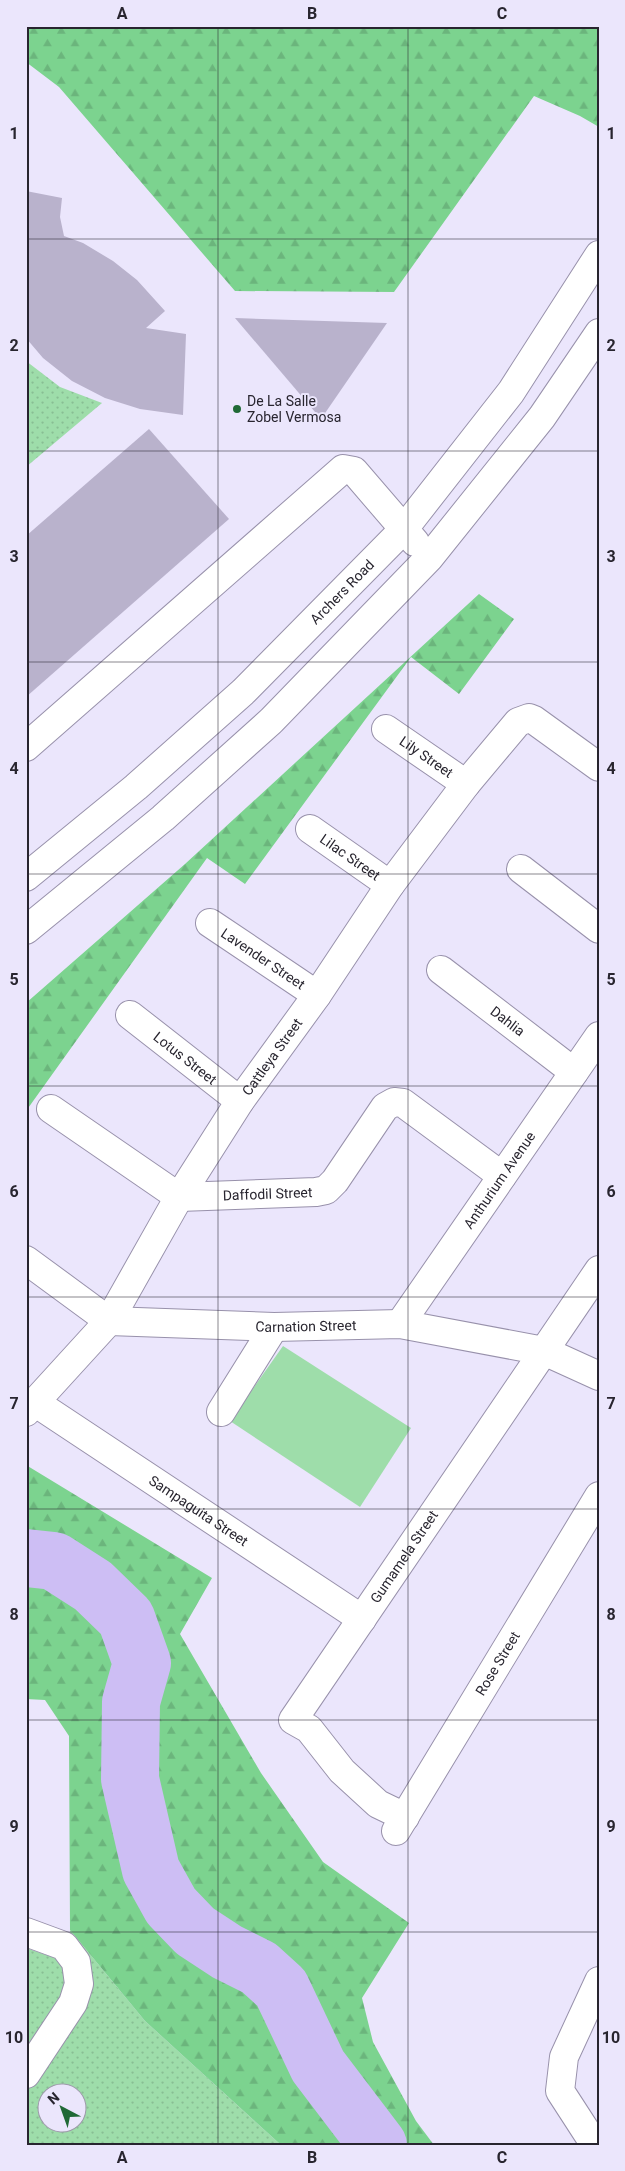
<svg xmlns="http://www.w3.org/2000/svg" width="625" height="2171" viewBox="0 0 625 2171" font-family="Roboto,sans-serif">
	<style>
		.grass { fill: url(#grass-dots); fill-rule: evenodd }
		.forest { fill: url(#forest-firs) }
		.green { fill: #9eddaa }
		.lines { fill: none; stroke-linecap: round; stroke-linejoin: round }
		.river { stroke: #cdbef4; stroke-width: 58 }
		.building { fill: #b9b2cc }
		.minor-casing { stroke: #9891ab; stroke-width: 30 }
		.minor { stroke: #fff; stroke-width: 28 }
		.grid { fill: none; stroke: #28252f; stroke-width: 1; stroke-opacity: 0.55 }
		.poi-dot { fill: #206936; stroke: #ebe6fc; stroke-width: 2 }
		.labels { text-anchor: middle; stroke-width: 4; stroke-linejoin: round; paint-order: stroke }
		.poi-label { font-size: 14px; fill: #28252f; stroke: #ebe6fc; text-anchor: start }
		.street-label { font-size: 14px; fill: #28252f; stroke: #ebe6fc }
		.neatline { fill: none; stroke: #28252f; stroke-width: 2 }
		.grid-label { font-size: 16px; text-anchor: middle; font-weight: bold; fill: #28252f }
	</style>
	<defs>
		<pattern id="grass-dots" width="8" height="8" patternUnits="userSpaceOnUse" patternTransform="scale(1.25)"><rect width="8" height="8" fill="#9eddaa"/><path d="M2 2h.1M6 6h.1" fill="none" stroke="#88be93" stroke-width="1.8" stroke-linecap="round"/></pattern>
		<pattern id="forest-firs" width="22" height="20" patternUnits="userSpaceOnUse" patternTransform="scale(1.25)"><rect width="22" height="20" fill="#7cd38f"/><path d="M5 1l3.5 6h-7zM16 11l3.5 6h-7z" fill="#6bb57c"/></pattern>
	</defs>
	<rect width="100%" height="100%" fill="#ebe6fc"/>
	<g class="grass">
		<polygon points="26,361 60,387 102,403 26,467"/>
		<path d="M70 1930 145 2021 281 2145H26V1948L70 1963ZM48 2094H78V2124H48Z"/>
	</g>
	<g class="forest">
		<polygon points="26,26 599,26 599,127 580,116 534,96 394,292 235,291 59,87 26,62"/>
		<polygon points="479,594 514,619 459,694 411,657 245,884 207,858 26,1111 26,1003 185,864"/>
		<polygon points="26,1465 212,1578 180,1634 261,1773 323,1862 409,1923 362,1998 373,2042 416,2121 434,2145 281,2145 145,2021 70,1930 69,1736 45,1700 26,1699"/>
	</g>
	<polygon class="green" points="283,1346 411,1428 360,1507 230,1421"/>
	<g class="lines">
		<polyline class="river" points="26,1558 54,1561 93,1586 126,1618 142,1663 131,1702 130,1779 151,1870 171,1906 195,1931 227,1952 259,1968 281,1988 318,2066 378,2145"/>
	</g>
	<g class="building">
		<polygon points="26,191 62,198 60,217 64,236 83,243 113,261 137,280 165,311 146,328 186,334 183,415 140,409 105,398 72,381 43,358 26,338"/>
		<polygon points="235,318 387,323 321,419"/>
		<polygon points="149,429 229,519 26,697 26,536"/>
	</g>
	<g class="lines">
		<defs>
			<g id="minor">
				<path id="s1" d="M386 729 466 784"/>
				<polyline points="26,747 343,469 354,471 415,542"/>
				<path id="s2" d="M310 829 390 885"/>
				<polyline points="521,869 599,929"/>
				<path id="s3" d="M26 877 136 787 243 692 403 530 511 392 599 255"/>
				<path id="s4" d="M210 923 317 995"/>
				<polyline points="26,930 163,818 271,721 429,558 542,417 599,333"/>
				<path id="s5" d="M441 970 574 1072"/>
				<path id="s6" d="M130 1015 240 1101"/>
				<path id="s7" d="M51 1109 179 1197 316 1192 326 1190 335 1181 385 1107 394 1102 403 1103 502 1176"/>
				<path id="s8" d="M26 1260 109 1321 274 1327 400 1324 544 1351 599 1376"/>
				<path id="s9" d="M400 1324 599 1036"/>
				<path id="s10" d="M36 1403 362 1619"/>
				<path id="s11" d="M26 1412 109 1321 179 1197 240 1101 317 995 390 885 466 784 518 722 529 718 534 720 599 767"/>
				<polyline points="221,1412 274,1327"/>
				<path id="s12" d="M405 1817 378 1804 342 1771 309 1729 293 1720 599 1270"/>
				<path id="s13" d="M396 1831 599 1496"/>
				<polyline points="26,1932 64,1946 76,1962 79,1984 73,2003 26,2074"/>
				<polyline points="595,2145 560,2091 564,2057 599,1981"/>
			</g>
		</defs>
		<use href="#minor" class="minor-casing"/>
		<use href="#minor" class="minor"/>
	</g>
	<path class="grid" d="M218 26V2145M408 26V2145M26 239H599M26 451H599M26 662H599M26 874H599M26 1086H599M26 1297H599M26 1509H599M26 1720H599M26 1932H599"/>
	<circle class="poi-dot" cx="237" cy="409" r="5"/>
	<g class="labels">
		<g class="poi-label">
			<text x="247" y="406">De La Salle<tspan x="247" dy="16">Zobel Vermosa</tspan></text>
		</g>
		<g class="street-label">
			<text dy="5" stroke="none"><textPath href="#s3" startOffset="426">Archers Road</textPath></text>
			<text dy="5" stroke="none"><textPath href="#s1" startOffset="49">Lily Street</textPath></text>
			<text dy="5" stroke="none"><textPath href="#s2" startOffset="49">Lilac Street</textPath></text>
			<text dy="5" stroke="none"><textPath href="#s4" startOffset="64">Lavender Street</textPath></text>
			<text dy="5" stroke="none"><textPath href="#s5" startOffset="84">Dahlia</textPath></text>
			<text dy="5" stroke="none"><textPath href="#s11" startOffset="434">Cattleya Street</textPath></text>
			<text dy="5" stroke="none"><textPath href="#s6" startOffset="70">Lotus Street</textPath></text>
			<text dy="5" stroke="none"><textPath href="#s9" startOffset="175">Anthurium Avenue</textPath></text>
			<text dy="5" stroke="none"><textPath href="#s7" startOffset="244">Daffodil Street</textPath></text>
			<text dy="5" stroke="none"><textPath href="#s8" startOffset="300">Carnation Street</textPath></text>
			<text dy="5" stroke="none"><textPath href="#s10" startOffset="195">Sampaguita Street</textPath></text>
			<text dy="5" stroke="none"><textPath href="#s12" startOffset="348">Gumamela Street</textPath></text>
			<text dy="5" stroke="none"><textPath href="#s13" startOffset="196">Rose Street</textPath></text>
		</g>
	</g>
	<rect width="625" height="2171" fill="none" stroke="#ebe6fc" stroke-width="55"/>
	<g transform="translate(62 2108) rotate(319)"><circle r="24" fill="#ebe6fc" stroke="#9d99aa"/>
	<path d="M0-4L9 19L0 12L-9 19Z" fill="#206936"/>
	<text y="-8" font-size="14" font-weight="bold" text-anchor="middle" fill="#28252f">N</text>
	</g>
	<rect x="28" y="28" width="570" height="2116" class="neatline"/>
	<g class="grid-label">
		<text x="122" y="19">A</text>
		<text x="312" y="19">B</text>
		<text x="502" y="19">C</text>
		<text x="14" y="139">1</text>
		<text x="611" y="139">1</text>
		<text x="14" y="351">2</text>
		<text x="611" y="351">2</text>
		<text x="14" y="562">3</text>
		<text x="611" y="562">3</text>
		<text x="14" y="774">4</text>
		<text x="611" y="774">4</text>
		<text x="14" y="985">5</text>
		<text x="611" y="985">5</text>
		<text x="14" y="1197">6</text>
		<text x="611" y="1197">6</text>
		<text x="14" y="1409">7</text>
		<text x="611" y="1409">7</text>
		<text x="14" y="1620">8</text>
		<text x="611" y="1620">8</text>
		<text x="14" y="1832">9</text>
		<text x="611" y="1832">9</text>
		<text x="14" y="2043">10</text>
		<text x="611" y="2043">10</text>
		<text x="122" y="2163">A</text>
		<text x="312" y="2163">B</text>
		<text x="502" y="2163">C</text>
	</g>
</svg>
